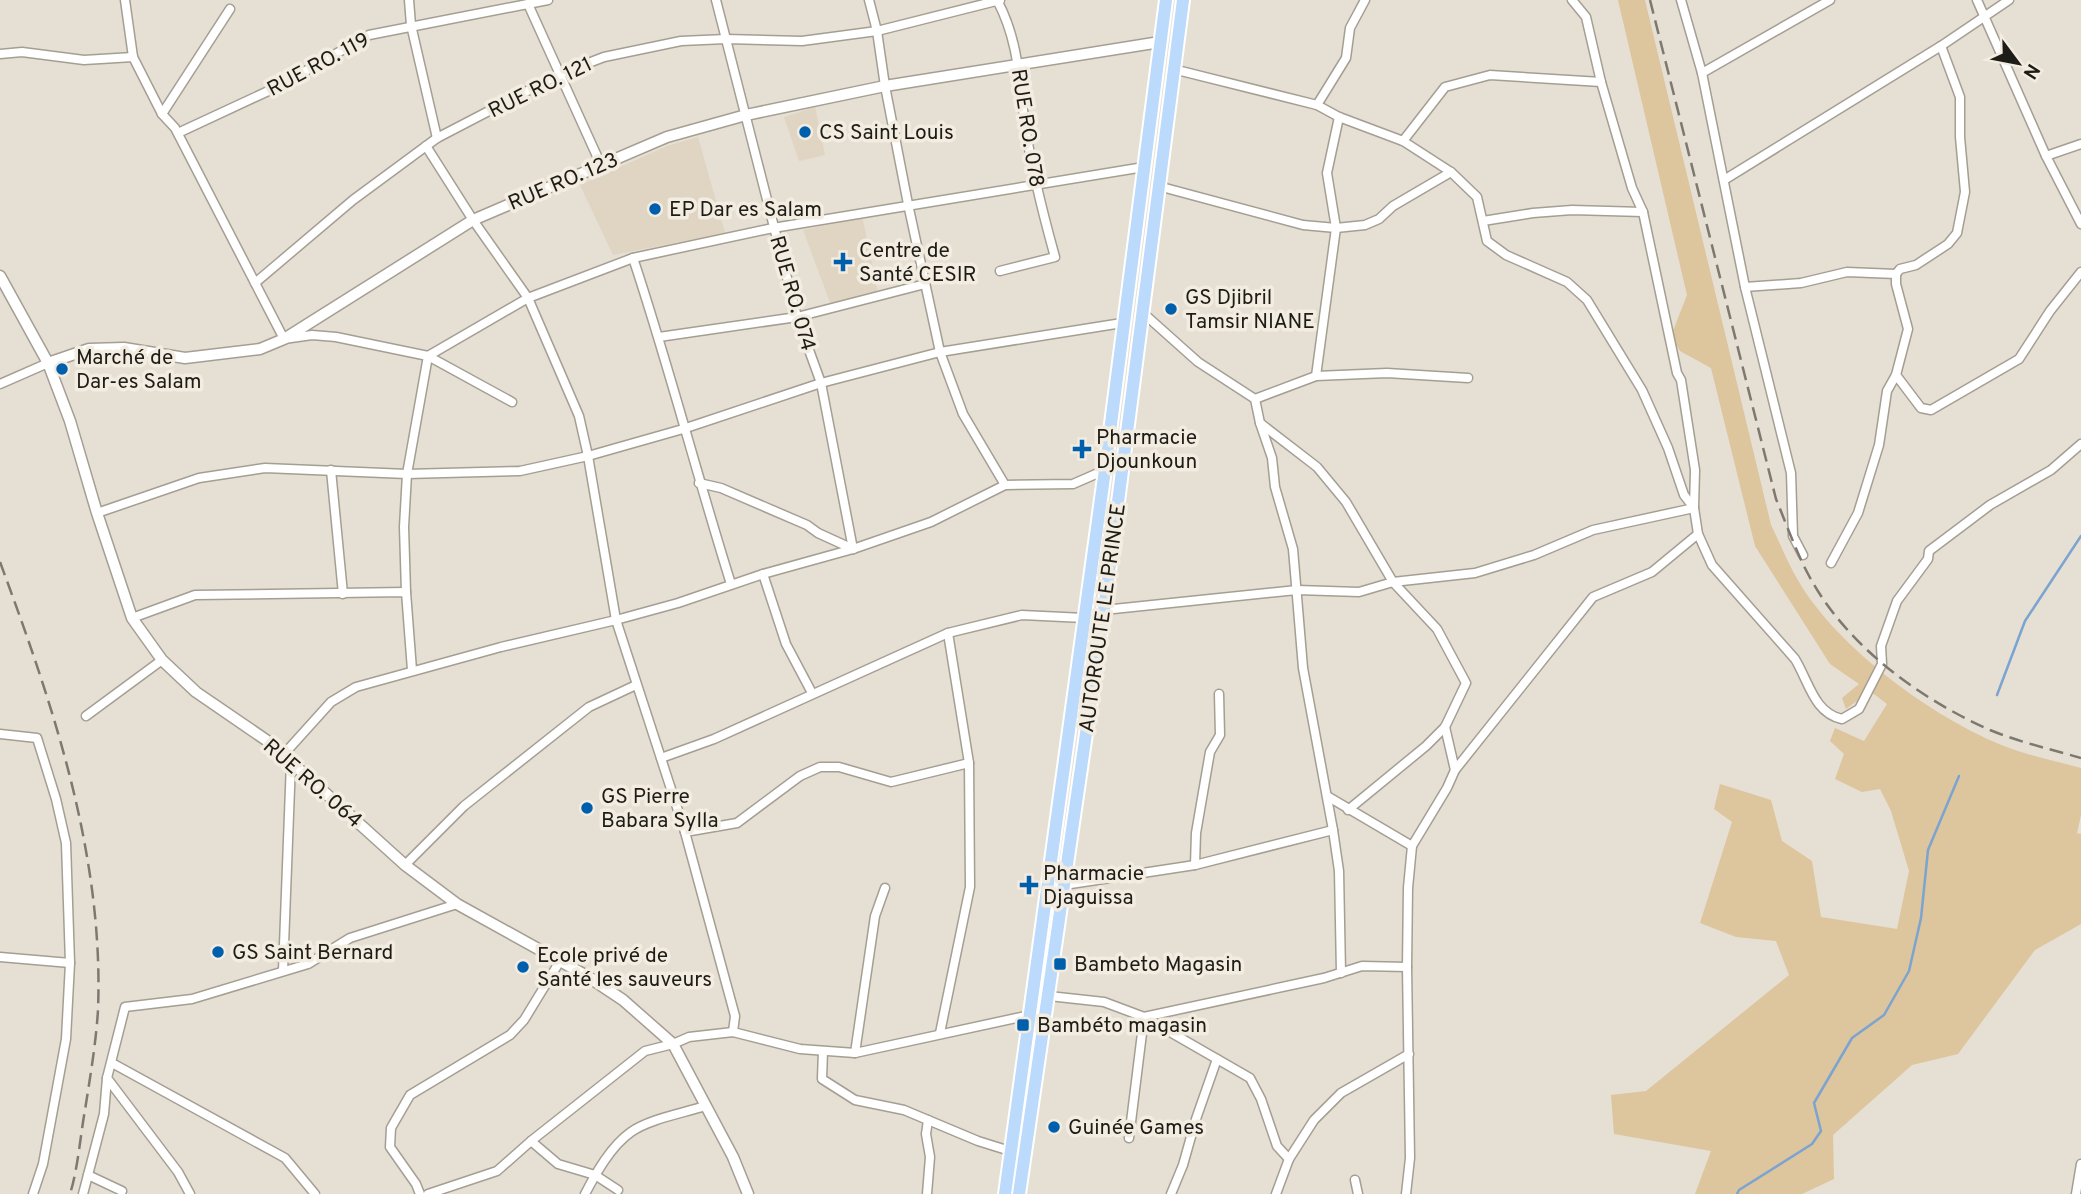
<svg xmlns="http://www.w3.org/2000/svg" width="2081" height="1194" viewBox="0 0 2081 1194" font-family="Overpass,sans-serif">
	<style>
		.built { fill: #e0d5c2 }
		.green { fill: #ddc59d }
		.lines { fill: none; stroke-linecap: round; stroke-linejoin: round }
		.stream { stroke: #7ba4d1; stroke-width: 2.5 }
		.minor-casing { stroke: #a59e93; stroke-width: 11 }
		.tertiary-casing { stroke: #a59e93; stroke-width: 13 }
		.primary-casing { stroke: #fff; stroke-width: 16 }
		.minor { stroke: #fff; stroke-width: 8 }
		.tertiary { stroke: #fff; stroke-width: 10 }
		.primary { stroke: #bcdafb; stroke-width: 12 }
		.rail { stroke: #7d7870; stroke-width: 2.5; stroke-dasharray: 14 7; stroke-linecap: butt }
		.poi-dot { fill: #005fac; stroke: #f3ece0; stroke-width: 2.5 }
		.labels { text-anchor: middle; stroke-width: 7; stroke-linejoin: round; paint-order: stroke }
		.street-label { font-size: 21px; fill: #1e1c17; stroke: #f3ece0 }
		.poi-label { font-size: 21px; fill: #1e1c17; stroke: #f3ece0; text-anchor: start }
	</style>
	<rect width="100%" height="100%" fill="#e6dfd3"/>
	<g class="built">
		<polygon points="815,107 825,155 799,161 784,117"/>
		<polygon points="698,137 725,233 613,255 580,185 667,146"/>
		<polygon points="861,218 863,220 878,293 831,305 803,230"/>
	</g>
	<path class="green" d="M1618 0H1645L1771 525C1780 543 1788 564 1799 582 1838 648 1933 718 2004 746 2029 756 2056 761 2081 768V815L2077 833 2081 834V924L2035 950 1958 1054 1912 1065 1833 1135 1834 1179 1802 1194H1695L1711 1151 1614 1134 1611 1095 1646 1091 1789 975 1776 941 1736 937 1700 923 1732 822 1714 809 1720 784 1771 800 1782 841 1812 861 1821 917 1897 929 1909 871 1891 811 1880 789 1862 792 1835 779 1844 754 1830 741 1835 728 1864 741 1887 704 1870 691 1846 709 1842 698 1859 684 1830 664 1755 546 1711 368 1680 351 1671 336 1687 295Z"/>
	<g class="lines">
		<g class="stream">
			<polyline points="1997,695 2025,621 2081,536"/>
			<polyline points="1737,1194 1739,1190 1812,1144 1821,1131 1814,1103 1852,1038 1884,1015 1909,971 1921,918 1928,850 1959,776"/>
		</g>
		<defs>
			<g id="minor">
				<polyline points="125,0 133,57 162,114 175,128 284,339 312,335 336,337 428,356 512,402"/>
				<polyline points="409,0 411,25 437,138"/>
				<polyline points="716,0 797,317 821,383 853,549"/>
				<polyline points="869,0 877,31 885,86 908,204 940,352 963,414 1005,485"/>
				<path d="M997 0C1019 41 1019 81 1025 126 1032 170 1043 214 1055 257L1000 271"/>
				<path d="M1572 0 1586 17 1601 82 1632 188 1643 212 1677 373 1681 380 1695 470 1694 508 1698 534 1712 565 1795 659C1809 682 1814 713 1842 719L1859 709 1882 664 1881 646 1897 601 1928 559 1929 551 1990 505 2051 470 2081 444"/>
				<polyline points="1681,0 1702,73 1745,287 1791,473 1793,536 1803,555"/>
				<polyline points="1977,0 2046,156 2081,224"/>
				<polyline points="528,4 601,165"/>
				<polyline points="0,54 22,52 84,60 133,57"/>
				<polyline points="1702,73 1830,0"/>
				<polyline points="1317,105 1346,58 1350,28 1365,0"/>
				<polyline points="162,114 230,9"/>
				<polyline points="1339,117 1327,173 1336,228 1365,225 1379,219 1393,206 1451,172"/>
				<polyline points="178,133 279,86 369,35 548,0"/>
				<polyline points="1403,141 1445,87 1490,75 1601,82"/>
				<polyline points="426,146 473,220 528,298 579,416 588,456 616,620 685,832 735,1016 733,1032"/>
				<polyline points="2046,156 2081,144"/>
				<polyline points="1724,180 1941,46 2009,0"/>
				<polyline points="1158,186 1303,225 1336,228 1316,376"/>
				<polyline points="1483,221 1533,213 1572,210 1643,212"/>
				<path d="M633 258C669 366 697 476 731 584"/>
				<polyline points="255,283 353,200 437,138 560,74 604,57 681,41 726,39 802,41 877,31 1000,0"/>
				<polyline points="1745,287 1801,283 1847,272 1896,274"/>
				<polyline points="1142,312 1198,362 1255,399 1260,423 1317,467 1346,502 1393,582 1437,629 1466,683 1445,727 1426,746 1348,810"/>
				<polyline points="659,337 797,317 925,284"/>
				<polyline points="1896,375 1921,408 1931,410 2019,359 2050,311 2081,272"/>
				<polyline points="0,384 48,363"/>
				<polyline points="1255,399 1316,376 1387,373 1468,378"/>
				<polyline points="1260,423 1272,458 1275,487 1293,549 1303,668 1333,830 1339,871 1341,973"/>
				<polyline points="331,470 343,594"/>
				<polyline points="699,483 721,488 807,525 818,533 853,549"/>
				<polyline points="97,513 199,478 265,468 407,474 520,471 588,456 683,429 821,383 940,352 1122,323"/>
				<polyline points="1831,563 1858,513 1879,445 1887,391 1896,375 1908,329 1896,284 1896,274 1900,269 1916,265 1948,244 1957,233 1965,192 1960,137 1960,97 1941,46"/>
				<polyline points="763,574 786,644 812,693"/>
				<polyline points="406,592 404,527 407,474 428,356 528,298 633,258 773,228 1144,167"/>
				<polyline points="1104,610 1297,590 1359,592 1393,582 1475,573 1534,555 1593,530 1694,508 1684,495 1668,448 1642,390 1587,300 1567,282 1506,255 1487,241 1477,197 1451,172 1403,141 1339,117 1317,105 1173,69"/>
				<polyline points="132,618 195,595 406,592 412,670"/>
				<polyline points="86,716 162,660"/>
				<polyline points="0,734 37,738 56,799 66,843 70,963 66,1039 43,1164 33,1194"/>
				<polyline points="285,753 331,702 356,687 501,647 616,620 678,603 763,574 853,549 931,522 1005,485 1073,484 1105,470"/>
				<polyline points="661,758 714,739 948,633 1022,615 1084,618"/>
				<polyline points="1455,770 1593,597 1652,572 1698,534"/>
				<polyline points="1327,796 1412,846"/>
				<polyline points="685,832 737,823 800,776 820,767 839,767 891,782 969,763"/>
				<polyline points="405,865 464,806 589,707 636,685"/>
				<polyline points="1195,865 1196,833 1210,752 1220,735 1219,694"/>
				<polyline points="1064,885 1195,865 1333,830"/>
				<polyline points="0,957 70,963"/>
				<polyline points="283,971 291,762"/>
				<polyline points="1049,996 1104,1002 1144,1017 1250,1078 1261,1099 1277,1146 1289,1159 1314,1120 1341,1093 1409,1054"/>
				<polyline points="940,1033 970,887 969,763 948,633"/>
				<polyline points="823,1051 822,1079 855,1100 904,1110 978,1141 1010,1151"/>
				<polyline points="855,1053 875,916 885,888"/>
				<polyline points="112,1063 285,1158 315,1194"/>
				<polyline points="1129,1138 1144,1017 1324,978 1362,966 1407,967"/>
				<polyline points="531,1141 558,1164 595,1175 618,1190"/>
				<polyline points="88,1175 122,1191"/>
				<polyline points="1355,1180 1358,1194"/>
				<polyline points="83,1194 104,1114 107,1078"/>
				<polyline points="190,1194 178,1172 107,1078 125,1007 192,999 308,964 350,938 457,904"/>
				<polyline points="420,1194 416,1184 390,1147 391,1128 410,1095 510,1035 524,1020 560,961"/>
				<polyline points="428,1194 497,1171 531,1141 645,1051 673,1044 689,1037 733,1032 800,1049 855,1053 1030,1015"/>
				<path d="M585 1194C596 1173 611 1146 631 1132 649 1119 684 1113 705 1106"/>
				<polyline points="927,1194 930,1157 926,1134 928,1120"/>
				<polyline points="1171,1194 1183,1165 1196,1119 1217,1059"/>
				<polyline points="1276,1194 1289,1159"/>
				<polyline points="1406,1194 1410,1158 1407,967 1408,888 1412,846 1447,788 1455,770 1445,727"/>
				<polyline points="2076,1194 2081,1164"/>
			</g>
			<g id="tertiary">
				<polyline points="0,276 48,363 70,421 97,513 132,618 162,660 196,692 285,753 291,762 405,865 457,904 587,976 623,1000 673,1044 733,1157 748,1194"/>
				<polyline points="48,363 89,349 124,348 185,358 260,349 284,339 473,220 667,137 746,115 885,86 1160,42"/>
			</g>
			<g id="primary">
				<polyline points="1005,1194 1105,470 1166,0"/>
				<polyline points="1019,1194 1104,610 1183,0"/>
			</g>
		</defs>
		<use href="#minor" class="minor-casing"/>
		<use href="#tertiary" class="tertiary-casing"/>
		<use href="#primary" class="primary-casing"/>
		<use href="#minor" class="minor"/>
		<use href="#tertiary" class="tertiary"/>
		<use href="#primary" class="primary"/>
		<g class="rail">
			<path d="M1650 0 1776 499C1786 523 1795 549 1807 572 1844 644 1918 698 1990 730 2019 742 2050 749 2081 758"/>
			<path d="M0 562C53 705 104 855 98 1010 96 1043 90 1078 85 1110 80 1138 78 1168 70 1194"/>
		</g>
	</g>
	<g class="poi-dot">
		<circle cx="805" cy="132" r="7"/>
		<circle cx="655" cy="209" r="7"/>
		<path d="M839.5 251.5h7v7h7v7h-7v7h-7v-7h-7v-7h7z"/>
		<circle cx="1171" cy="309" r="7"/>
		<circle cx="62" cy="369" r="7"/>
		<path d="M1078.5 438.5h7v7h7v7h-7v7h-7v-7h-7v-7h7z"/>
		<circle cx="587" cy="808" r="7"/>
		<path d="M1025.5 874.5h7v7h7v7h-7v7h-7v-7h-7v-7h7z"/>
		<circle cx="218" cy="952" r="7"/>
		<rect x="1053" y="957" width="14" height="14" rx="3.5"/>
		<circle cx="523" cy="967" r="7"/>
		<rect x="1016" y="1018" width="14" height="14" rx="3.5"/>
		<circle cx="1054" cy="1127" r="7"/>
	</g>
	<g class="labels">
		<g class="street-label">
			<text transform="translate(318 64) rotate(-28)" y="7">RUE RO. 119</text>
			<text transform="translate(540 87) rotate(-26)" y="7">RUE RO. 121</text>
			<text transform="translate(1028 128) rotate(81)" y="7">RUE RO. 078</text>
			<text transform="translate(563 181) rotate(-23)" y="7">RUE RO. 123</text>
			<text transform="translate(793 293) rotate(74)" y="7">RUE RO. 074</text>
			<text transform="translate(1102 618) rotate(-82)" y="7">AUTOROUTE LE PRINCE</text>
			<text transform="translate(313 783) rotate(41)" y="7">RUE RO. 064</text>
		</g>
		<g class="poi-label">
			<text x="819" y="139">CS Saint Louis</text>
			<text x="669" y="216">EP Dar es Salam</text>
			<text x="859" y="257">Centre de<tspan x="859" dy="24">Santé CESIR</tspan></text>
			<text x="1185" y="304">GS Djibril<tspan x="1185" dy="24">Tamsir NIANE</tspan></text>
			<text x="76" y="364">Marché de<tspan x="76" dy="24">Dar-es Salam</tspan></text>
			<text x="1096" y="444">Pharmacie<tspan x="1096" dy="24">Djounkoun</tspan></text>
			<text x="601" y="803">GS Pierre<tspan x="601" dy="24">Babara Sylla</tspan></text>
			<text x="1043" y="880">Pharmacie<tspan x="1043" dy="24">Djaguissa</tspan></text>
			<text x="232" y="959">GS Saint Bernard</text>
			<text x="537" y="962">Ecole privé de<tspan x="537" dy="24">Santé les sauveurs</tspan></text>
			<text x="1074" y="971">Bambeto Magasin</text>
			<text x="1037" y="1032">Bambéto magasin</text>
			<text x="1068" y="1134">Guinée Games</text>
		</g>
	</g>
	<g transform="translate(2018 63) rotate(122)" stroke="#f3ece0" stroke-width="5" paint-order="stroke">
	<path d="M0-5L12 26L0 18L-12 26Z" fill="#1e1c17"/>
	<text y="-10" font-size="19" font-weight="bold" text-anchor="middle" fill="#1e1c17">N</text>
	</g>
</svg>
